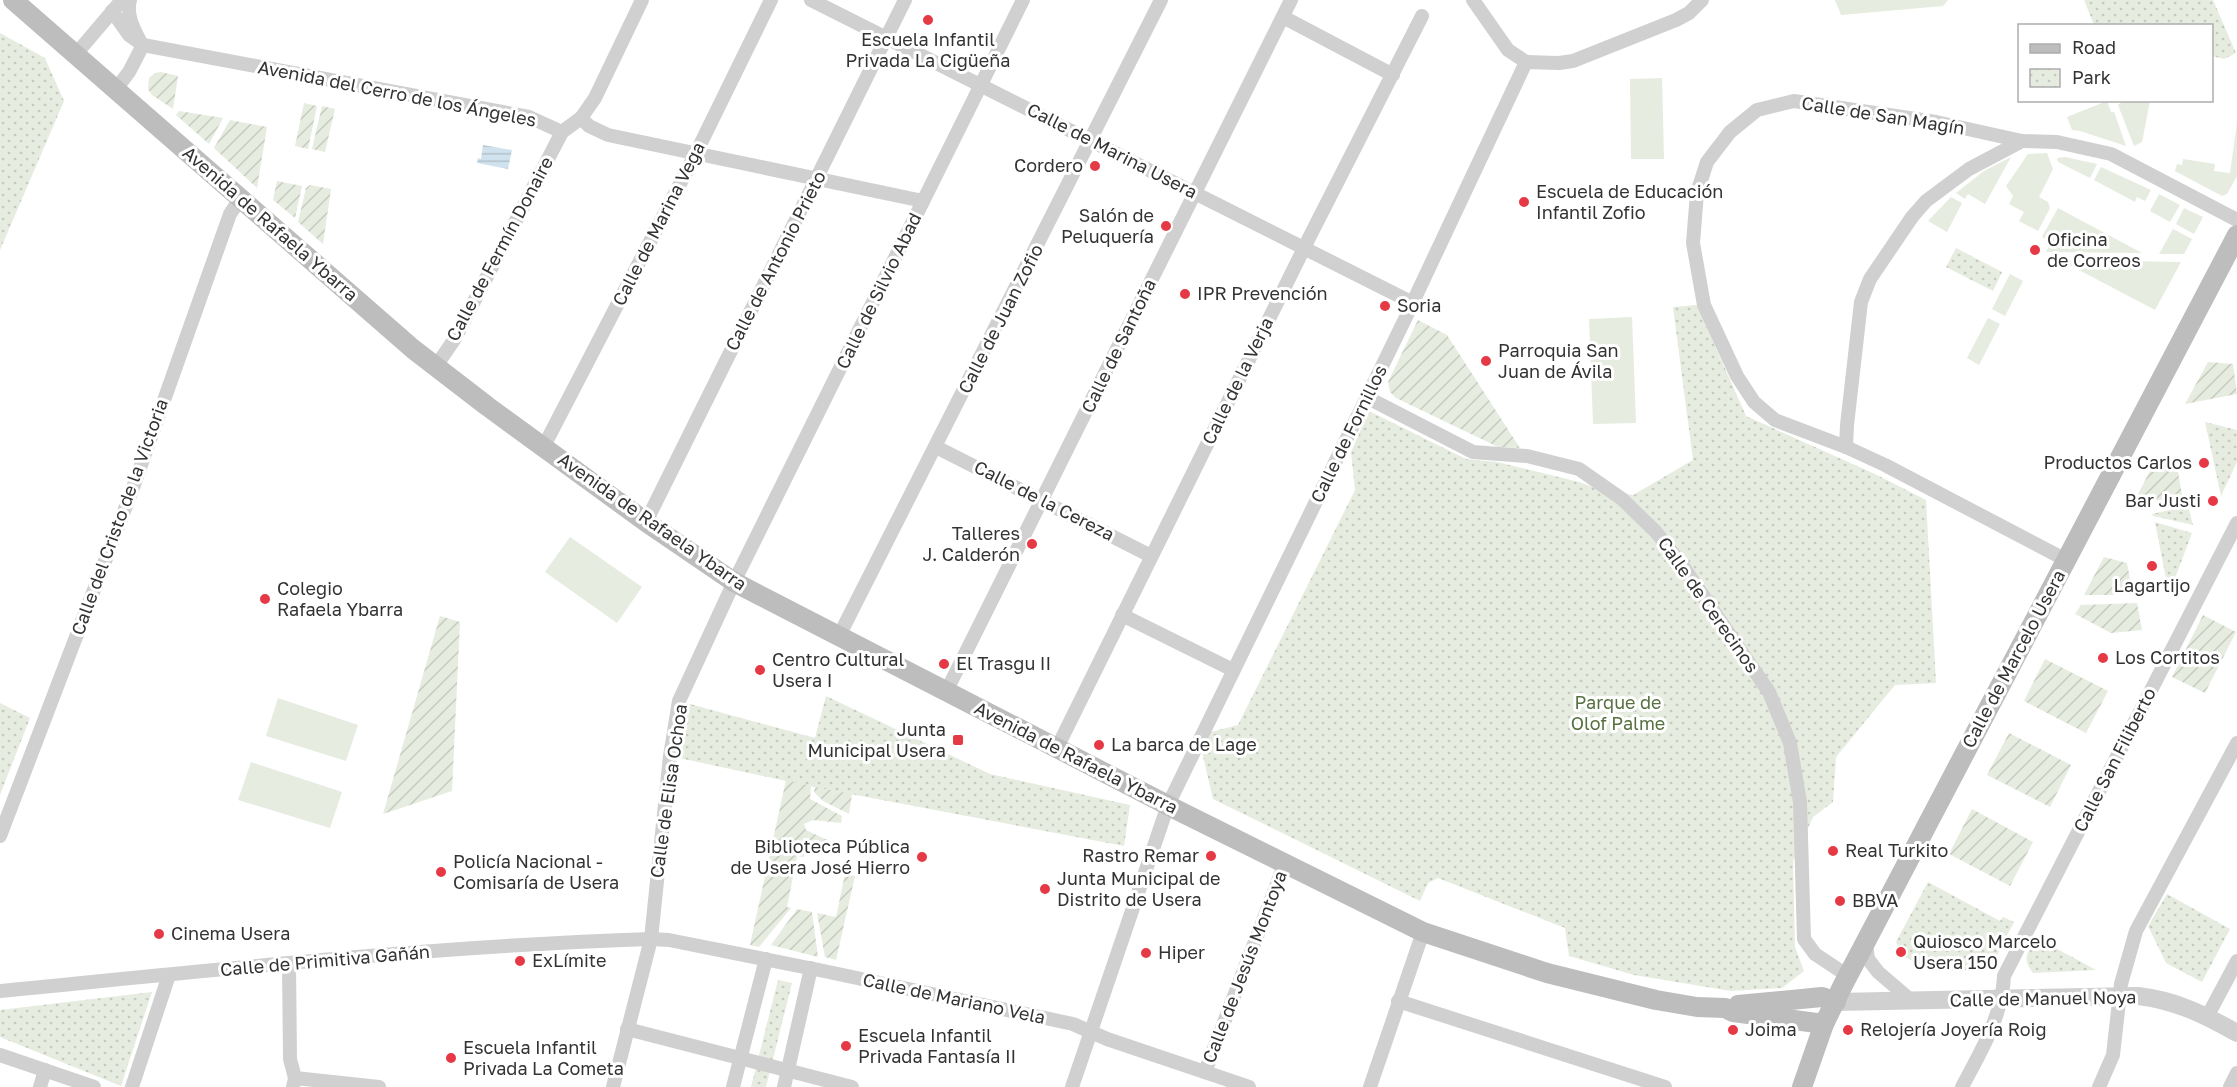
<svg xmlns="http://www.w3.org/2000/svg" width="2237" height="1087" viewBox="0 0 2237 1087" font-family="'Golos Text',sans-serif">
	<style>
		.grass { fill: #e6ecdf }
		.park { fill: url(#park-dots) }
		.garden { fill: url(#garden-furrows) }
		.water { fill: url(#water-rules) }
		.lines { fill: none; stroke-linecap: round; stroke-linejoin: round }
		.minor { stroke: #d0d0d0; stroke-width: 14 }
		.tertiary { stroke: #d0d0d0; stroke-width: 18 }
		.secondary { stroke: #bdbdbd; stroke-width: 20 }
		.poi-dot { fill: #e63946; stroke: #fff; stroke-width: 2 }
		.labels { text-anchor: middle; stroke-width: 6; stroke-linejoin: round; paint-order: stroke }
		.poi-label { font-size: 18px; fill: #333; stroke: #fff; text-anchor: start }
		.street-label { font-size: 18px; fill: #333; stroke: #fff }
		.park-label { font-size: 18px; fill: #56703f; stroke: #fff }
	</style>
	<defs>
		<pattern id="park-dots" width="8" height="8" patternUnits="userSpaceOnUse" patternTransform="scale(1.5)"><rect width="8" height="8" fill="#e6ecdf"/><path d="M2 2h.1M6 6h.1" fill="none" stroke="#c6cbc0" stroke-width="1.8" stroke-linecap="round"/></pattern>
		<pattern id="garden-furrows" width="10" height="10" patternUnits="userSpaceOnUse" patternTransform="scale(1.5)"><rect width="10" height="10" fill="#e6ecdf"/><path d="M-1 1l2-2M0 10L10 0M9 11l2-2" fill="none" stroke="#c6cbc0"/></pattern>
		<pattern id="water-rules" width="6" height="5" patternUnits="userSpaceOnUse" patternTransform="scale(1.5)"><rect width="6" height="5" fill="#cfe2ee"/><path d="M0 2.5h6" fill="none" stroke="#b2c2cd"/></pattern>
	</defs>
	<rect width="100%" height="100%" fill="#fff"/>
	<g class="grass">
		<polygon points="1835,0 1948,0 1943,6 1841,15"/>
		<polygon points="1662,78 1664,159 1631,159 1630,79"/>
		<polygon points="2107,101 2111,112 2114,112 2126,146 2080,131 2072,130 2067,117"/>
		<polygon points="2120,101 2150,101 2142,142 2134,146 2118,105 2121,103"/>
		<polygon points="2237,123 2237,176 2227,194 2222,196 2175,171 2177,164 2182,165 2183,159 2215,164 2214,171 2230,173"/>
		<polygon points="2047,153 2053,169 2039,197 2048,202 2050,208 2038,231 2019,221 2024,212 2009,204 2013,196 2006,186 2028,154"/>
		<polygon points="2011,157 1985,204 1968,194 1965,199 1956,193 1984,171"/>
		<polygon points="2065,157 2097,164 2090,178 2058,162 2057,158"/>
		<polygon points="2101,167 2151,190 2145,201 2137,197 2135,202 2094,180"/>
		<polygon points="2159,194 2180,205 2170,222 2150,211"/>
		<polygon points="1951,197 1962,203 1947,232 1928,221"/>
		<polygon points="2058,208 2142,253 2046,252 2051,242 2042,237"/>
		<polygon points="2184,208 2203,217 2194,234 2176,224"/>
		<polygon points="2173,229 2192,239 2184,254 2159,254"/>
		<polygon points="2060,260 2181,262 2155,310"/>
		<polygon points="2010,274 2023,281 2005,316 1992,309"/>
		<polygon points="1632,317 1636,423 1593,424 1589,319"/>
		<polygon points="1988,318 2000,324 1979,365 1967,358"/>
		<polygon points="570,537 642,587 617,623 545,572"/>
		<polygon points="278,698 358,725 346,761 266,736"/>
		<polygon points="251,762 342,792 330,828 238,800"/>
	</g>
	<g class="park">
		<polygon points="2084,0 2213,0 2236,53 2224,59 2212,56 2212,26 2094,25"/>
		<polygon points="0,33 45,58 64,101 0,250"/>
		<polygon points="1956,248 2002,272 1993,291 1946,267"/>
		<polygon points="1697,305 1746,416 1875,474 1926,500 1936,683 1895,685 1836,757 1833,802 1813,817 1793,861 1795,947 1804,971 1782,988 1731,991 1634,975 1569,956 1565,928 1438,878 1428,883 1420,901 1213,799 1202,752 1211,732 1238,725 1355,490 1351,452 1369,411 1466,459 1497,462 1579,482 1605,491 1633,495 1693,460 1673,307"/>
		<polygon points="2205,422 2237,430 2237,462 2221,496"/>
		<polygon points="2188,506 2193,525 2153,516 2152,514"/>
		<polygon points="2155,522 2192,533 2169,594"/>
		<polygon points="826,696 990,774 1130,805 1124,846 814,787 670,756 679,701 815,738"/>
		<polygon points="0,703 30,718 0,795"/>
		<polygon points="1928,882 2000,921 2003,917 2014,922 1993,963 1982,970 1932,971 1903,956 1896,942"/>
		<polygon points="2167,894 2230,929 2202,982 2166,963 2148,926"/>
		<path d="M2037 938 2096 970 2033 973C2021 957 2028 953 2037 938Z"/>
		<polygon points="778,980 792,983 766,1087 751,1087"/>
		<polygon points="152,992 121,1086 0,1037 0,1010"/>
	</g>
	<g class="garden">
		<polygon points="161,72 178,76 173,109 152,95 148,89 149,78 155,73"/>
		<polygon points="304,103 317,106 308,149 295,146"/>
		<polygon points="322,106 335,109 325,152 312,149"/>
		<polygon points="179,111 223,118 209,144 176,115"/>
		<polygon points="230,120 267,127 257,188 214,148"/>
		<polygon points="277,181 302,186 295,218 273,200"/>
		<polygon points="310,185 331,189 323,244 298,222 306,188"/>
		<polygon points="1418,320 1447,335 1520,448 1498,447 1396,398 1390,392 1388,382"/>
		<polygon points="2208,362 2233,364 2237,394 2185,404"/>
		<polygon points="2177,466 2182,495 2132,506 2152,467"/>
		<polygon points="2104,557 2127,563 2133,595 2084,595"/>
		<polygon points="2137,603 2142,630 2111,633 2075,614 2081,605"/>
		<polygon points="2203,615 2236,632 2205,693 2172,677"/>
		<polygon points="440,616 460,622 452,791 383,814"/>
		<polygon points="2045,659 2108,691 2086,733 2024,701"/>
		<polygon points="2009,733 2071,765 2050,807 1987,775"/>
		<polygon points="786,780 811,786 810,799 842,816 841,823 813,820 804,824 806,830 838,845 837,850 810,847 805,851 804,857 797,856 787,907 791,908 759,947 750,945"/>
		<polygon points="815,787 852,794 849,814 823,801 814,792"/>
		<polygon points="1972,809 2033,842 2010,886 1949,854"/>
		<polygon points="845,874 855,876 836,960 825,957 817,913 836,917"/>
		<polygon points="797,909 812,912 818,957 771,945"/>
	</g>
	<polygon class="water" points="483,145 512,150 508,169 477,163 478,158 481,159"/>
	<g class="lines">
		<g class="minor">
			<path d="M130 0C126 14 133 28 140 41"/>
			<polyline points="811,0 1413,303"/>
			<polyline points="1473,0 1508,50 1526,62"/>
			<polyline points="112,11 129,35 143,45 529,117 562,132 581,118 589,126 608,135 923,201"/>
			<polyline points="1283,17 1393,75"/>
			<polyline points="76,54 122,0"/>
			<polyline points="1526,62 1559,63 1573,61 1676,20 1689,13 1702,0"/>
			<polyline points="116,89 129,72 143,45"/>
			<polyline points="581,118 595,98 642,0"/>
			<polyline points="436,366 454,340 562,132"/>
			<polyline points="1366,397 1473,452 1527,456 1579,469 1622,499 1656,532 1680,562 1769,692 1790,743 1800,802 1804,939 1815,954 1848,976"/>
			<polyline points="544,446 696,153 771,0"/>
			<polyline points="936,447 1151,556"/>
			<polyline points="1846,447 1847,425 1861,302 1870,279 1912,217 1926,201 1969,169 2022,141"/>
			<polyline points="646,522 905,0"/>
			<polyline points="2066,560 1885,465 1846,447 1775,420 1754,402 1737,376 1704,305 1693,243 1697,193 1707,162 1730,132 1757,110 1794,101 1936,122 2022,141 2057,142 2111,154 2237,220"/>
			<polyline points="1122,615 1233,670"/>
			<polyline points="839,636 1161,0"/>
			<polyline points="946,692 1291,0"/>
			<polyline points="1057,748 1310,236 1422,16"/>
			<polyline points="0,836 134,485 230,214 240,199"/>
			<polyline points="1866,943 1868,959 1878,972 1913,1002"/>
			<polyline points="289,964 290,1059 295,1078 293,1087"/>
			<path d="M0 991C216 970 433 946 651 939L669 940 824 971 1073 1024 1107 1039 1249 1087"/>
			<polyline points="1398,1001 1665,1087"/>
			<polyline points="2207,1017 2237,961"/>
			<polyline points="627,1029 852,1087"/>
			<polyline points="0,1055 94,1087"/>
			<polyline points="1205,1072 1285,863"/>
			<polyline points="295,1078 379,1087"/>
			<polyline points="40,1087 45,1070"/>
			<polyline points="132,1087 169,975"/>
			<polyline points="613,1087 651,939 670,756 679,701 734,582 1023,0"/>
			<polyline points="733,1087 766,959"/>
			<polyline points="784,1087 811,968"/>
			<polyline points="1072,1087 1168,805 1405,319 1526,62"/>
			<polyline points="1370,1087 1423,932"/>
			<path d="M1962 1087C1981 1051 2002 1017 2004 976L2237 523"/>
			<polyline points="2099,1087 2113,1055 2121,984 2136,931 2237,743"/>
			<polyline points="2230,1087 2237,1073"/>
		</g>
		<path class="tertiary" d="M1836 1002 2138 996C2175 1000 2205 1015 2237 1033"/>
		<g class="secondary">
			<polyline points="13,0 413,349 487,406 646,522 734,582 1179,811 1423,932 1547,973 1656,1000 1697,1007 1725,1008 1733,1012 1824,1024"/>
			<polyline points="1738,1005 1822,997 1836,1002"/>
			<polyline points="1802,1087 1824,1024 1843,985 2237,235"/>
		</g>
	</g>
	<g class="poi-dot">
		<circle cx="928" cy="20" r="6"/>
		<circle cx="1095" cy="166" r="6"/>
		<circle cx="1524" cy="202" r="6"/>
		<circle cx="1166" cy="226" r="6"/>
		<circle cx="2035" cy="250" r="6"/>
		<circle cx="1185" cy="294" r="6"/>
		<circle cx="1385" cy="306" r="6"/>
		<circle cx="1486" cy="361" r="6"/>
		<circle cx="2204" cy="463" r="6"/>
		<circle cx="2213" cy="501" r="6"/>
		<circle cx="1032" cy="544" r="6"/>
		<circle cx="2152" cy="566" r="6"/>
		<circle cx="265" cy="599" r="6"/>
		<circle cx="2103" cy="658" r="6"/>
		<circle cx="944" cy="664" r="6"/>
		<circle cx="760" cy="670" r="6"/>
		<rect x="952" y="734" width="12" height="12" rx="3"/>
		<circle cx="1099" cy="745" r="6"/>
		<circle cx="1833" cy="851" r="6"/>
		<circle cx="1211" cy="856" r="6"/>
		<circle cx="922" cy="857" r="6"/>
		<circle cx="441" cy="872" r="6"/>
		<circle cx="1045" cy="889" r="6"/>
		<circle cx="1840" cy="901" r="6"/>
		<circle cx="159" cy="934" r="6"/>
		<circle cx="1901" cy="952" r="6"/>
		<circle cx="1146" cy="953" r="6"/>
		<circle cx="520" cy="961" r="6"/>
		<circle cx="1733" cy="1030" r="6"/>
		<circle cx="1848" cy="1030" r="6"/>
		<circle cx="846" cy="1046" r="6"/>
		<circle cx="451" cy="1058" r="6"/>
	</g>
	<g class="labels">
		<g class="poi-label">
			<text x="928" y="46" text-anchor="middle">Escuela Infantil<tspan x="928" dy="21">Privada La Cigüeña</tspan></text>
			<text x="1083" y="172" text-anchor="end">Cordero</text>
			<text x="1536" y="198">Escuela de Educación<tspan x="1536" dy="21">Infantil Zofio</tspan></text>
			<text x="1154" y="222" text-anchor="end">Salón de<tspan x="1154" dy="21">Peluquería</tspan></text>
			<text x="2047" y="246">Oficina<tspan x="2047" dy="21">de Correos</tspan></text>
			<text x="1197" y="300">IPR Prevención</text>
			<text x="1397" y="312">Soria</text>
			<text x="1498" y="357">Parroquia San<tspan x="1498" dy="21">Juan de Ávila</tspan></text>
			<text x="2192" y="469" text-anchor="end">Productos Carlos</text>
			<text x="2201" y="507" text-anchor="end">Bar Justi</text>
			<text x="1020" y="540" text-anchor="end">Talleres<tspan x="1020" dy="21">J. Calderón</tspan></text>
			<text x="2152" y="592" text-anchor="middle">Lagartijo</text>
			<text x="277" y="595">Colegio<tspan x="277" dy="21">Rafaela Ybarra</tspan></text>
			<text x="2115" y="664">Los Cortitos</text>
			<text x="772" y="666">Centro Cultural<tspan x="772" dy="21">Usera I</tspan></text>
			<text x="956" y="670">El Trasgu II</text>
			<text x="946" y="736" text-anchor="end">Junta<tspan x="946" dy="21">Municipal Usera</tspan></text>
			<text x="1111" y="751">La barca de Lage</text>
			<text x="910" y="853" text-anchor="end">Biblioteca Pública<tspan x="910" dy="21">de Usera José Hierro</tspan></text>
			<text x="1845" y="857">Real Turkito</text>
			<text x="1199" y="862" text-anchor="end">Rastro Remar</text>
			<text x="453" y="868">Policía Nacional -<tspan x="453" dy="21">Comisaría de Usera</tspan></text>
			<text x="1057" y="885">Junta Municipal de<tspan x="1057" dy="21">Distrito de Usera</tspan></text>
			<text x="1852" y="907">BBVA</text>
			<text x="171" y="940">Cinema Usera</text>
			<text x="1913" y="948">Quiosco Marcelo<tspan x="1913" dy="21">Usera 150</tspan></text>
			<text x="1158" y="959">Hiper</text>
			<text x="532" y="967">ExLímite</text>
			<text x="1745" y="1036">Joima</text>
			<text x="1860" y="1036">Relojería Joyería Roig</text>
			<text x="858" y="1042">Escuela Infantil<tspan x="858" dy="21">Privada Fantasía II</tspan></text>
			<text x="463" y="1054">Escuela Infantil<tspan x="463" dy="21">Privada La Cometa</tspan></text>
		</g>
		<g class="street-label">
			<text transform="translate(397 94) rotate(11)" y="6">Avenida del Cerro de los Ángeles</text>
			<text transform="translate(1883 116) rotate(9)" y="6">Calle de San Magín</text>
			<text transform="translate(1112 151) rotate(27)" y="6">Calle de Marina Usera</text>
			<text transform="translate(270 224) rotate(41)" y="6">Avenida de Rafaela Ybarra</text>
			<text transform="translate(659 224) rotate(-63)" y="6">Calle de Marina Vega</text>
			<text transform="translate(500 249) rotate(-62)" y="6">Calle de Fermín Donaire</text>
			<text transform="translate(776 261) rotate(-63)" y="6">Calle de Antonio Prieto</text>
			<text transform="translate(879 291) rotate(-64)" y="6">Calle de Silvio Abad</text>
			<text transform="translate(1001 319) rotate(-63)" y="6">Calle de Juan Zofio</text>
			<text transform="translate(1119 346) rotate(-64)" y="6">Calle de Santoña</text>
			<text transform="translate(1238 381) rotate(-64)" y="6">Calle de la Verja</text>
			<text transform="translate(1349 434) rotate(-64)" y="6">Calle de Fornillos</text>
			<text transform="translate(1044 501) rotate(27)" y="6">Calle de la Cereza</text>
			<text transform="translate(120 517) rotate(-70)" y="6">Calle del Cristo de la Victoria</text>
			<text transform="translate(652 522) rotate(35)" y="6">Avenida de Rafaela Ybarra</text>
			<text transform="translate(1708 605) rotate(55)" y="6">Calle de Cerecinos</text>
			<text transform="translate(2014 659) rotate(-62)" y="6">Calle de Marcelo Usera</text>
			<text transform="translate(1076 758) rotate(27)" y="6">Avenida de Rafaela Ybarra</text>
			<text transform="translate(2115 760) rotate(-63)" y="6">Calle San Filiberto</text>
			<text transform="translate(669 791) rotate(-82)" y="6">Calle de Elisa Ochoa</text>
			<text transform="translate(325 961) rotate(-5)" y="6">Calle de Primitiva Gañán</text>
			<text transform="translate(1245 967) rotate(-69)" y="6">Calle de Jesús Montoya</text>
			<text transform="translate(954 999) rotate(12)" y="6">Calle de Mariano Vela</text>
			<text transform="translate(2043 999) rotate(-1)" y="6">Calle de Manuel Noya</text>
		</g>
		<g class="park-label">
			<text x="1618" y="709">Parque de<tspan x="1618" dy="21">Olof Palme</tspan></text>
		</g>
	</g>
	<rect x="2018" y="24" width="195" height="78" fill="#ffffff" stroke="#adadad" stroke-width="1.5"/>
	<rect x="2030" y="44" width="30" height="9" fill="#bdbdbd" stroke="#adadad" stroke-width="1.5"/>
	<text x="2072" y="54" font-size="18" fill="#333333">Road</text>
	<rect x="2030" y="69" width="30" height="18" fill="url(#park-dots)" stroke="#adadad" stroke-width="1.5"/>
	<text x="2072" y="84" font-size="18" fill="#333333">Park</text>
</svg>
